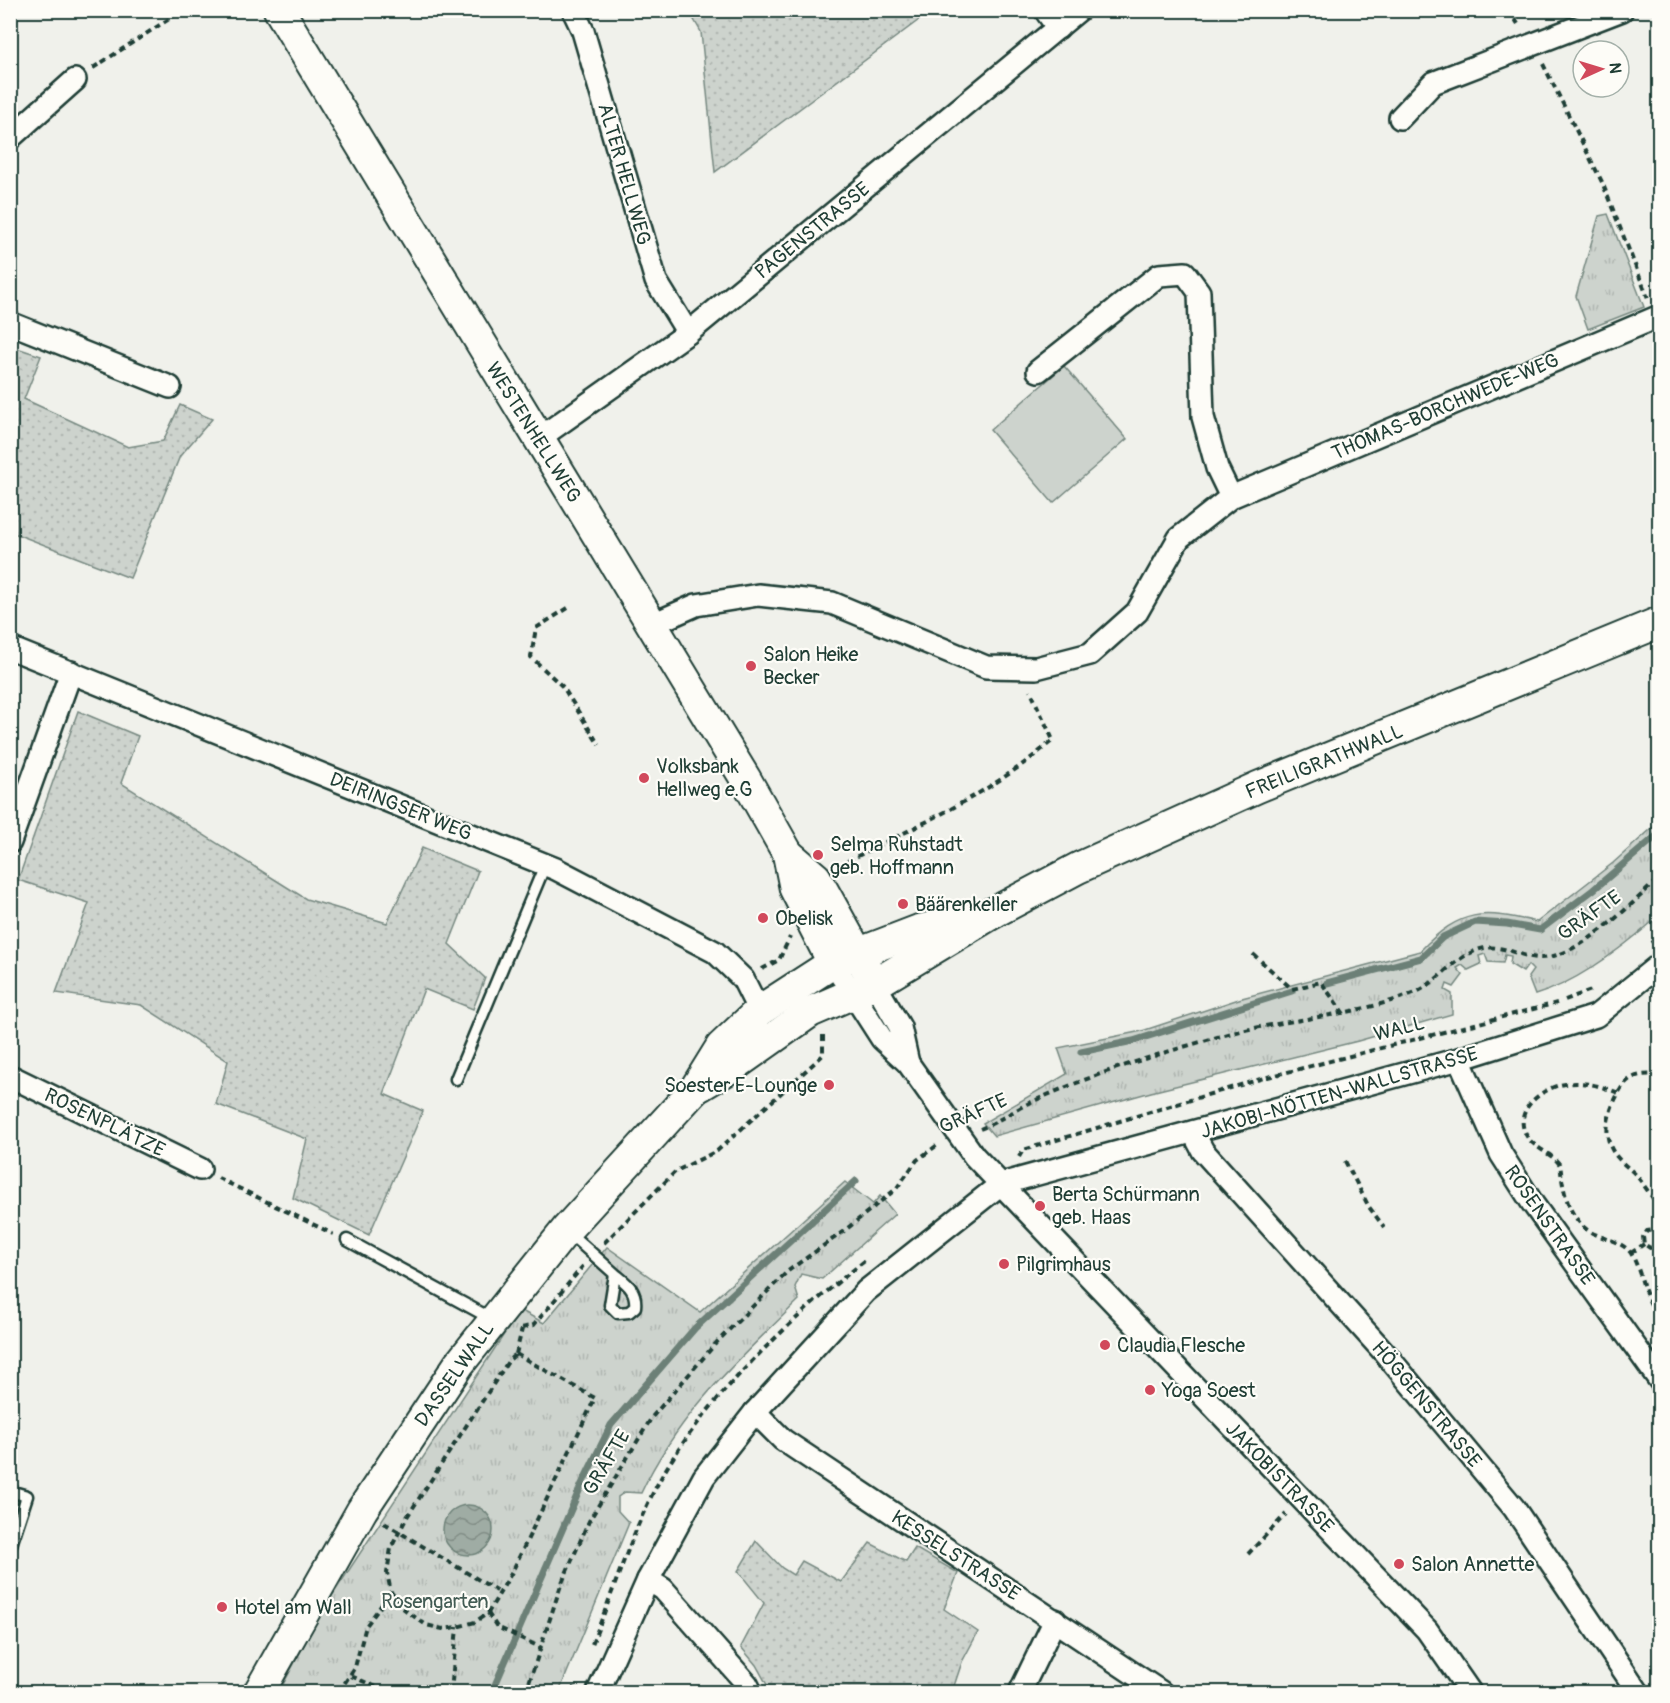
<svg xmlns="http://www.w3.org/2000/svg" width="1670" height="1703" viewBox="0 0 1670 1703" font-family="Pangolin,sans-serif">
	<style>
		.grass { fill: #cdd3cd; stroke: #768880; stroke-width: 1.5 }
		.park { fill: url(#park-tufts); stroke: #768880; stroke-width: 1.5 }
		.garden { fill: url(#garden-dots); stroke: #768880; stroke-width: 1.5 }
		.water { fill: url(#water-waves); stroke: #6c8077; stroke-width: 1.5 }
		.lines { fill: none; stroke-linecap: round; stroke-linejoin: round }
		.stream { stroke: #6c8077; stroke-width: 7 }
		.lane-casing { stroke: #1f3d34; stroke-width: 15 }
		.street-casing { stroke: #1f3d34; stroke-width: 26 }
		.secondary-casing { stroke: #1f3d34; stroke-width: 34 }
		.path { stroke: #1f3d34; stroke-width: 4; stroke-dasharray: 6 4.5; stroke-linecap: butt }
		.lane { stroke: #fdfcf7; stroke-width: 10 }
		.street { stroke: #fdfcf7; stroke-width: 21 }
		.secondary { stroke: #fdfcf7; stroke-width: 30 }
		.poi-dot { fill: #d1495b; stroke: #fdfcf7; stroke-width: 2 }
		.labels { text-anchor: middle; stroke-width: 4.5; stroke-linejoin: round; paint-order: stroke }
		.street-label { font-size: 20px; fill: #1f3d34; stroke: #fdfcf7 }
		.poi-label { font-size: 20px; fill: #1f3d34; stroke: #fdfcf7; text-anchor: start }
		.park-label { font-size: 20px; fill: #425b53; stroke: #fdfcf7 }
	</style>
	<defs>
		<pattern id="park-tufts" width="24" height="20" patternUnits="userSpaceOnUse" patternTransform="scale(1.5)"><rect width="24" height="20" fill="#cdd3cd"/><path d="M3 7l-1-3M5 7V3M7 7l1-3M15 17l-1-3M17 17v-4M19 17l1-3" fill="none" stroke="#b0b6b1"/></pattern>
		<pattern id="garden-dots" width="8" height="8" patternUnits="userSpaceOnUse" patternTransform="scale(1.5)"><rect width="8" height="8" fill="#cdd3cd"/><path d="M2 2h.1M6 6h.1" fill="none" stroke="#b0b6b1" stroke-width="1.8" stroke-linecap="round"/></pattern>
		<pattern id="water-waves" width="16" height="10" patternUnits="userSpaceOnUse" patternTransform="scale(1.5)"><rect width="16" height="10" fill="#9faca4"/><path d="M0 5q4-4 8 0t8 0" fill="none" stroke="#818d86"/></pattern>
	</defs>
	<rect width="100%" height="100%" fill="#f0f1eb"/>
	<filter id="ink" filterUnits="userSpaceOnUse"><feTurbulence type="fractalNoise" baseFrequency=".0167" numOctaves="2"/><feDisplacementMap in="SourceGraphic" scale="12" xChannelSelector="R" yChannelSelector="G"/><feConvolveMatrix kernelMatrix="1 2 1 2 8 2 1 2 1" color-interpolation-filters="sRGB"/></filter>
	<g filter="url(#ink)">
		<polygon class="grass" points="1064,366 1127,439 1053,503 990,430"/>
		<g class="park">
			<polygon points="1608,214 1644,307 1588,329 1576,296 1599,216"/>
			<path d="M1659 822V916C1626 945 1579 982 1535 995L1528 977 1533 970 1528 965 1523 972 1510 964 1511 956 1505 955 1503 963 1488 962 1485 954 1479 956 1481 964 1468 970 1462 965 1457 968 1463 975 1454 987 1447 984 1445 990 1452 994V1014L1358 1041 1151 1092 994 1136 983 1123 1067 1074 1058 1048 1142 1031 1242 998 1420 951C1461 908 1483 910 1537 922L1613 863Z"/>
			<path d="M845 1182 873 1204 880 1196 895 1214 822 1279 801 1274 795 1287 799 1300C739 1359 677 1415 641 1493L625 1492 618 1497V1511L629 1523 559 1692H279L324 1608 520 1310 544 1323 607 1247 700 1312Z"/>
		</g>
		<g class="garden">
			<polygon points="689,11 931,11 715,172 701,32"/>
			<polygon points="11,346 41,356 24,399 128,447 163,441 180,405 212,419 180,456 130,578 11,532"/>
			<polygon points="78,711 138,736 121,783 306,899 387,923 422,848 478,871 449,944 485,978 473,1009 424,989 384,1094 423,1111 369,1235 293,1198 307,1139 216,1104 228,1061 141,1005 56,993 89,903 18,880"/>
			<polygon points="756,1541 782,1568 793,1575 802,1561 841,1582 870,1543 906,1562 915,1548 958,1573 944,1609 978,1632 962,1662 952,1692 771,1692 756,1665 741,1647 764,1603 738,1571"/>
		</g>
		<circle class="water" cx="468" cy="1530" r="25"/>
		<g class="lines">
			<g class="stream">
				<polyline points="1327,983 1421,958 1443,937 1475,922 1507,924 1540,930 1593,890 1660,833"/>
				<polyline points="1081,1052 1133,1041 1292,991"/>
				<polyline points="492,1692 582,1484 611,1425 695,1328 856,1181"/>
			</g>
			<defs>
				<g id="lane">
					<polyline points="456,1079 545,865"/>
					<path d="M568 1232 615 1274 610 1305 618 1313 629 1312 635 1307C637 1290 627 1284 615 1274"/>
					<polyline points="347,1240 492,1319"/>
					<polyline points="10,1491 27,1496 10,1548"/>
				</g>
				<g id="street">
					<polyline points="573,10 583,31 656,281 688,333"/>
					<polyline points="1045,10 1058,28"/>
					<polyline points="1400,118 1433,83 1622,10"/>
					<polyline points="10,138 75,80"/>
					<polyline points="10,323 170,387"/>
					<polyline points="1038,371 1159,275 1185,273 1199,292 1203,417 1217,468 1231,497"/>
					<polyline points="538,439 688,333 1079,10"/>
					<polyline points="653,624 696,605 758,595 832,603 986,667 1036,668 1090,654 1137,612 1179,538 1231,497 1660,316"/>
					<polyline points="10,648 556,869 715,952 743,979 759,1011"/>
					<polyline points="10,842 71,672"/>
					<polyline points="833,963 882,1039 908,1063 974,1156 1427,1630 1470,1692"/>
					<polyline points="875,984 900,1027 908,1063"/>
					<polyline points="1459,1059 1501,1154 1533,1204 1660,1381"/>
					<polyline points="10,1076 200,1169"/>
					<polyline points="1193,1132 1203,1151 1384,1352 1514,1508 1638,1692"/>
					<polyline points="755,1412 783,1440 1161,1692"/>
					<polyline points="648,1580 663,1589 747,1684 751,1692"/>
					<polyline points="598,1692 648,1580 704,1477 755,1412 866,1291 1001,1184 1459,1059 1596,1016 1660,964"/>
					<polyline points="1020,1692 1055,1620"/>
				</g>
				<g id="secondary">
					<polyline points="279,10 745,778 788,854 795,889 833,963"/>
					<polyline points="788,854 816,878 866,968"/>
					<polyline points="700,1086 735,1065 810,1012 875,984 993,913 1078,868 1258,787 1660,622"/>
					<polyline points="259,1692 362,1510 459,1364 566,1230 695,1089 721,1047 759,1011 833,963 919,930 993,913"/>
				</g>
			</defs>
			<use href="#lane" class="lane-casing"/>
			<use href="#street" class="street-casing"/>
			<use href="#secondary" class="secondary-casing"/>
			<g class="path">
				<polyline points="1509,10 1520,27"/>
				<polyline points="1543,64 1602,182 1648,298"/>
				<polyline points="93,68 183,10"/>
				<polyline points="568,608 536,628 531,657 563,687 599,745"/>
				<path d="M838 866C915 826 986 798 1053 740L1030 690"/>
				<polyline points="1651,943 1660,935"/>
				<polyline points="1253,954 1292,989 1321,982 1344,1014"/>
				<polyline points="762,969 779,960 790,937"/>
				<polyline points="1565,1000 1591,990"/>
				<path d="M1660 1075C1640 1073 1627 1075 1618 1094 1607 1114 1601 1140 1618 1158 1623 1164 1629 1168 1635 1174 1644 1184 1651 1197 1660 1207"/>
				<path d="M1618 1093C1599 1085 1581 1080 1560 1085 1538 1091 1511 1113 1528 1138 1536 1149 1553 1154 1560 1165 1561 1168 1561 1175 1562 1179 1565 1197 1570 1215 1585 1228 1597 1239 1623 1239 1632 1255 1643 1275 1643 1299 1660 1317"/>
				<path d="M980 1129C1000 1121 1017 1108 1036 1100 1096 1073 1158 1054 1221 1036 1285 1018 1353 1018 1416 992 1437 983 1450 961 1475 951 1499 940 1518 958 1541 958 1580 957 1633 903 1660 877"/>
				<polyline points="1019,1157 1023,1150 1264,1078 1557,1003"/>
				<polyline points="1345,1161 1369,1207 1384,1227"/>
				<polyline points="218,1178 333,1234"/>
				<polyline points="1660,1234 1654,1230 1647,1231 1643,1237 1644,1244 1650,1248 1660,1244"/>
				<polyline points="604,1243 676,1171 717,1151 823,1055 823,1035"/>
				<polyline points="1631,1253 1644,1244"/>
				<polyline points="522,1328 534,1325 583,1266"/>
				<polygon points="516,1354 595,1398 512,1572 488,1613 475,1622 457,1627 443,1629 426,1625 404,1609 391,1592 387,1573 391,1548 407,1517 509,1360"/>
				<polyline points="516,1354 522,1329"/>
				<polyline points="384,1523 499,1592"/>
				<polyline points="1248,1554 1286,1514"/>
				<polyline points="488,1613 497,1627 542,1648"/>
				<path d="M592 1644C612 1595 631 1535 655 1489 698 1405 792 1317 866 1260"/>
				<polyline points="351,1676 388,1692"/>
				<polyline points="339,1692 355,1667 366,1626 391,1592"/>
				<polyline points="451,1692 457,1627"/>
				<polyline points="526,1692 561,1585 589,1521 652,1417 717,1342 788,1271 844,1231 896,1189 917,1160 939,1144"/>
				<polyline points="572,1692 575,1685"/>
			</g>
			<use href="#lane" class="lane"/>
			<use href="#street" class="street"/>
			<use href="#secondary" class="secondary"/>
		</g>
	</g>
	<g class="poi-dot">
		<circle cx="751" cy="666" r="6"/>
		<circle cx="644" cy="778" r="6"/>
		<circle cx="818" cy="855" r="6"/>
		<circle cx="903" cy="904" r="6"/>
		<circle cx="763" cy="918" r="6"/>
		<circle cx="829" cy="1085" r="6"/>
		<circle cx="1040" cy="1206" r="6"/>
		<circle cx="1004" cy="1264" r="6"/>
		<circle cx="1105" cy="1345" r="6"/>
		<circle cx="1150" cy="1390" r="6"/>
		<circle cx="1399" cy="1564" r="6"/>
		<circle cx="222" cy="1607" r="6"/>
	</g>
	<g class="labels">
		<g class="street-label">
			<text transform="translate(625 174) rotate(74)" y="7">ALTER HELLWEG</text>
			<text transform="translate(812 230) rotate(-39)" y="7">PAGENSTRASSE</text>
			<text transform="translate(1445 406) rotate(-23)" y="7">THOMAS-BORCHWEDE-WEG</text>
			<text transform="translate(534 432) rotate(58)" y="7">WESTENHELLWEG</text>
			<text transform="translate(1324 761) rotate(-22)" y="7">FREILIGRATHWALL</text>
			<text transform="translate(401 806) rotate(22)" y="7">DEIRINGSER WEG</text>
			<text transform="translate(1589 915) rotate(-35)" y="7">GRÄFTE</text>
			<text transform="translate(1399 1028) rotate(-14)" y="7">WALL</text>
			<text transform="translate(1339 1092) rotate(-16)" y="7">JAKOBI-NÖTTEN-WALLSTRASSE</text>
			<text transform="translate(973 1113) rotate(-24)" y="7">GRÄFTE</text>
			<text transform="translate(105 1122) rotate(26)" y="7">ROSENPLÄTZE</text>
			<text transform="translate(1550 1225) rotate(55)" y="7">ROSENSTRASSE</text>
			<text transform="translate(454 1374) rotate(-55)" y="7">DASSELWALL</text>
			<text transform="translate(1427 1404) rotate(50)" y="7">HÖGGENSTRASSE</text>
			<text transform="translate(606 1462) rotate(-59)" y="7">GRÄFTE</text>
			<text transform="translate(1280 1477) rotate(46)" y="7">JAKOBISTRASSE</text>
			<text transform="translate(956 1555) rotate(33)" y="7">KESSELSTRASSE</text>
		</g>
		<g class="poi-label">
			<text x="763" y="661">Salon Heike<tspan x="763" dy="23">Becker</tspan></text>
			<text x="656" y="773">Volksbank<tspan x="656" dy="23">Hellweg e.G</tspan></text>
			<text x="830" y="851">Selma Ruhstadt<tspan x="830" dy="23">geb. Hoffmann</tspan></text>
			<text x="915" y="911">Bäärenkeller</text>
			<text x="775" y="925">Obelisk</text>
			<text x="817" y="1092" text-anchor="end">Soester E-Lounge</text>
			<text x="1052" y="1201">Berta Schürmann<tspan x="1052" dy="23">geb. Haas</tspan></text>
			<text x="1016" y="1271">Pilgrimhaus</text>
			<text x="1117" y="1352">Claudia Flesche</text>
			<text x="1162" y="1397">Yoga Soest</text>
			<text x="1411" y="1571">Salon Annette</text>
			<text x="234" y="1614">Hotel am Wall</text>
		</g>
		<g class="park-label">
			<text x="435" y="1608">Rosengarten</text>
		</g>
	</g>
	<rect width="1670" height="1703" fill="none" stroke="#fdfcf7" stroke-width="36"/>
	<rect x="18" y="18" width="1634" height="1667" fill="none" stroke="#1f3d34" stroke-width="2" filter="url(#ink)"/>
	<g transform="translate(1601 69) rotate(86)"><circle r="28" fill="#fdfcf7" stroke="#a4b0a9" stroke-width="1.5"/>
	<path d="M0-4.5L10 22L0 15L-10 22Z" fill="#d1495b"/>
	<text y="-9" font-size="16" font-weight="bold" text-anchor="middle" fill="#1f3d34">N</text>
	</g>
</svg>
